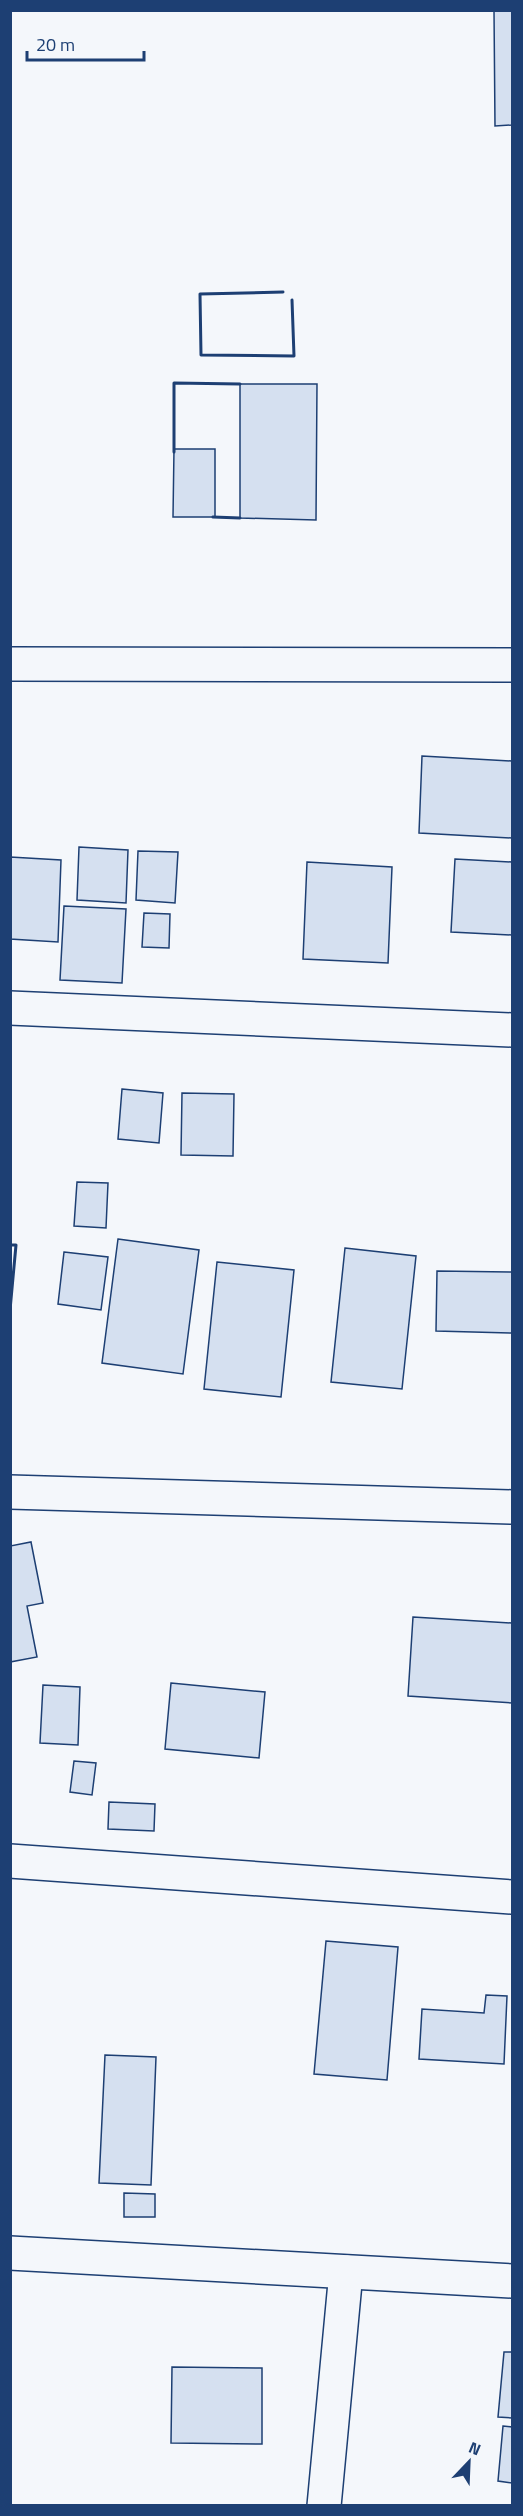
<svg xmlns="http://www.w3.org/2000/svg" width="523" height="2516" viewBox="0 0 523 2516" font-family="'Titillium Web',sans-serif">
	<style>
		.building { fill: #d5e0f0; stroke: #1d3f73; stroke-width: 1.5 }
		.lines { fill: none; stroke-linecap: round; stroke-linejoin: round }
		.minor-casing { stroke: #1d3f73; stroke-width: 36 }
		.minor { stroke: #f4f7fb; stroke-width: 33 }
		.wall { stroke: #1d3f73; stroke-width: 3 }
	</style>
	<rect width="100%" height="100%" fill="#f4f7fb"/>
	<g class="building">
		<polygon points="494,10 512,10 512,125 495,126"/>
		<polygon points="240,384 317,384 316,520 240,518"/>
		<polygon points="174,449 215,449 215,517 173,517"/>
		<polygon points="422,756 512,761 512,838 419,833"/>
		<polygon points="79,847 128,850 126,903 77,900"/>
		<polygon points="138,851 178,852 175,903 136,900"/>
		<polygon points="10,857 61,860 58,942 10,939"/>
		<polygon points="455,859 512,862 512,935 451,932"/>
		<polygon points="307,862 392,867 388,963 303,959"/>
		<polygon points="64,906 126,909 122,983 60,980"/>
		<polygon points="144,913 170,914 169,948 142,947"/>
		<polygon points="122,1089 163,1093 159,1143 118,1139"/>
		<polygon points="182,1093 234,1094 233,1156 181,1155"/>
		<polygon points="77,1182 108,1183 106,1228 74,1226"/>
		<polygon points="118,1239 199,1250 183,1374 102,1363"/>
		<polygon points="345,1248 416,1256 402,1389 331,1382"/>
		<polygon points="64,1252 108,1257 101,1310 58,1304"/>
		<polygon points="217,1262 294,1270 281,1397 204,1389"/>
		<polygon points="437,1271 512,1272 512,1333 436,1331"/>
		<polygon points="31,1542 43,1603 27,1606 37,1657 10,1662 10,1546"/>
		<polygon points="413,1617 512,1623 512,1703 408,1696"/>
		<polygon points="171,1683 265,1692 259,1758 165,1749"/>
		<polygon points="43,1685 80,1687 78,1745 40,1743"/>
		<polygon points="74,1761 96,1763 92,1795 70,1792"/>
		<polygon points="109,1802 155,1804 154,1831 108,1829"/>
		<polygon points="326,1941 398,1947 387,2080 314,2074"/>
		<polygon points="486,1995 507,1996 504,2064 419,2059 422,2009 484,2013"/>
		<polygon points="105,2055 156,2057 151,2185 99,2183"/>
		<polygon points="124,2193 155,2194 155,2217 124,2217"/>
		<polygon points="504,2352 512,2352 512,2418 498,2417"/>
		<polygon points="172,2367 262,2368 262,2444 171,2443"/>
		<polygon points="503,2426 512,2427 512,2483 498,2481"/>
	</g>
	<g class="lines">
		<defs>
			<g id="minor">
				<polyline points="10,664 512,665"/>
				<polyline points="10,1008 512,1030"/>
				<polyline points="10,1492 512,1507"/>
				<polyline points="10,1861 512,1897"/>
				<polyline points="10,2253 512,2281"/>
				<polyline points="324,2506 346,2272"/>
			</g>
		</defs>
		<use href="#minor" class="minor-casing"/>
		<use href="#minor" class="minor"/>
		<g class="wall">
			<polyline points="283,292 200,294 201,355 294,356 292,300"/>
			<polyline points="174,452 174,383 240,384"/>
			<polyline points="213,517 240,518"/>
			<polyline points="10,1245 16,1245 10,1310"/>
		</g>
	</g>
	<rect width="523" height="2516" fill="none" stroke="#1d3f73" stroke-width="24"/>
	<g transform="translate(469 2462) rotate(23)" stroke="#f4f7fb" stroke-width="4.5" paint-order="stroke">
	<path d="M0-4.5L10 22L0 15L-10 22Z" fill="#1d3f73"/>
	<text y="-9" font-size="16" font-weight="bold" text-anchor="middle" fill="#1d3f73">N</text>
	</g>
	<path d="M27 51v9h117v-9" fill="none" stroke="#1d3f73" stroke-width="3"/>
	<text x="36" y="51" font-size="18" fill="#1d3f73" stroke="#f4f7fb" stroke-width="4.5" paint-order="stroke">20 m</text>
</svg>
